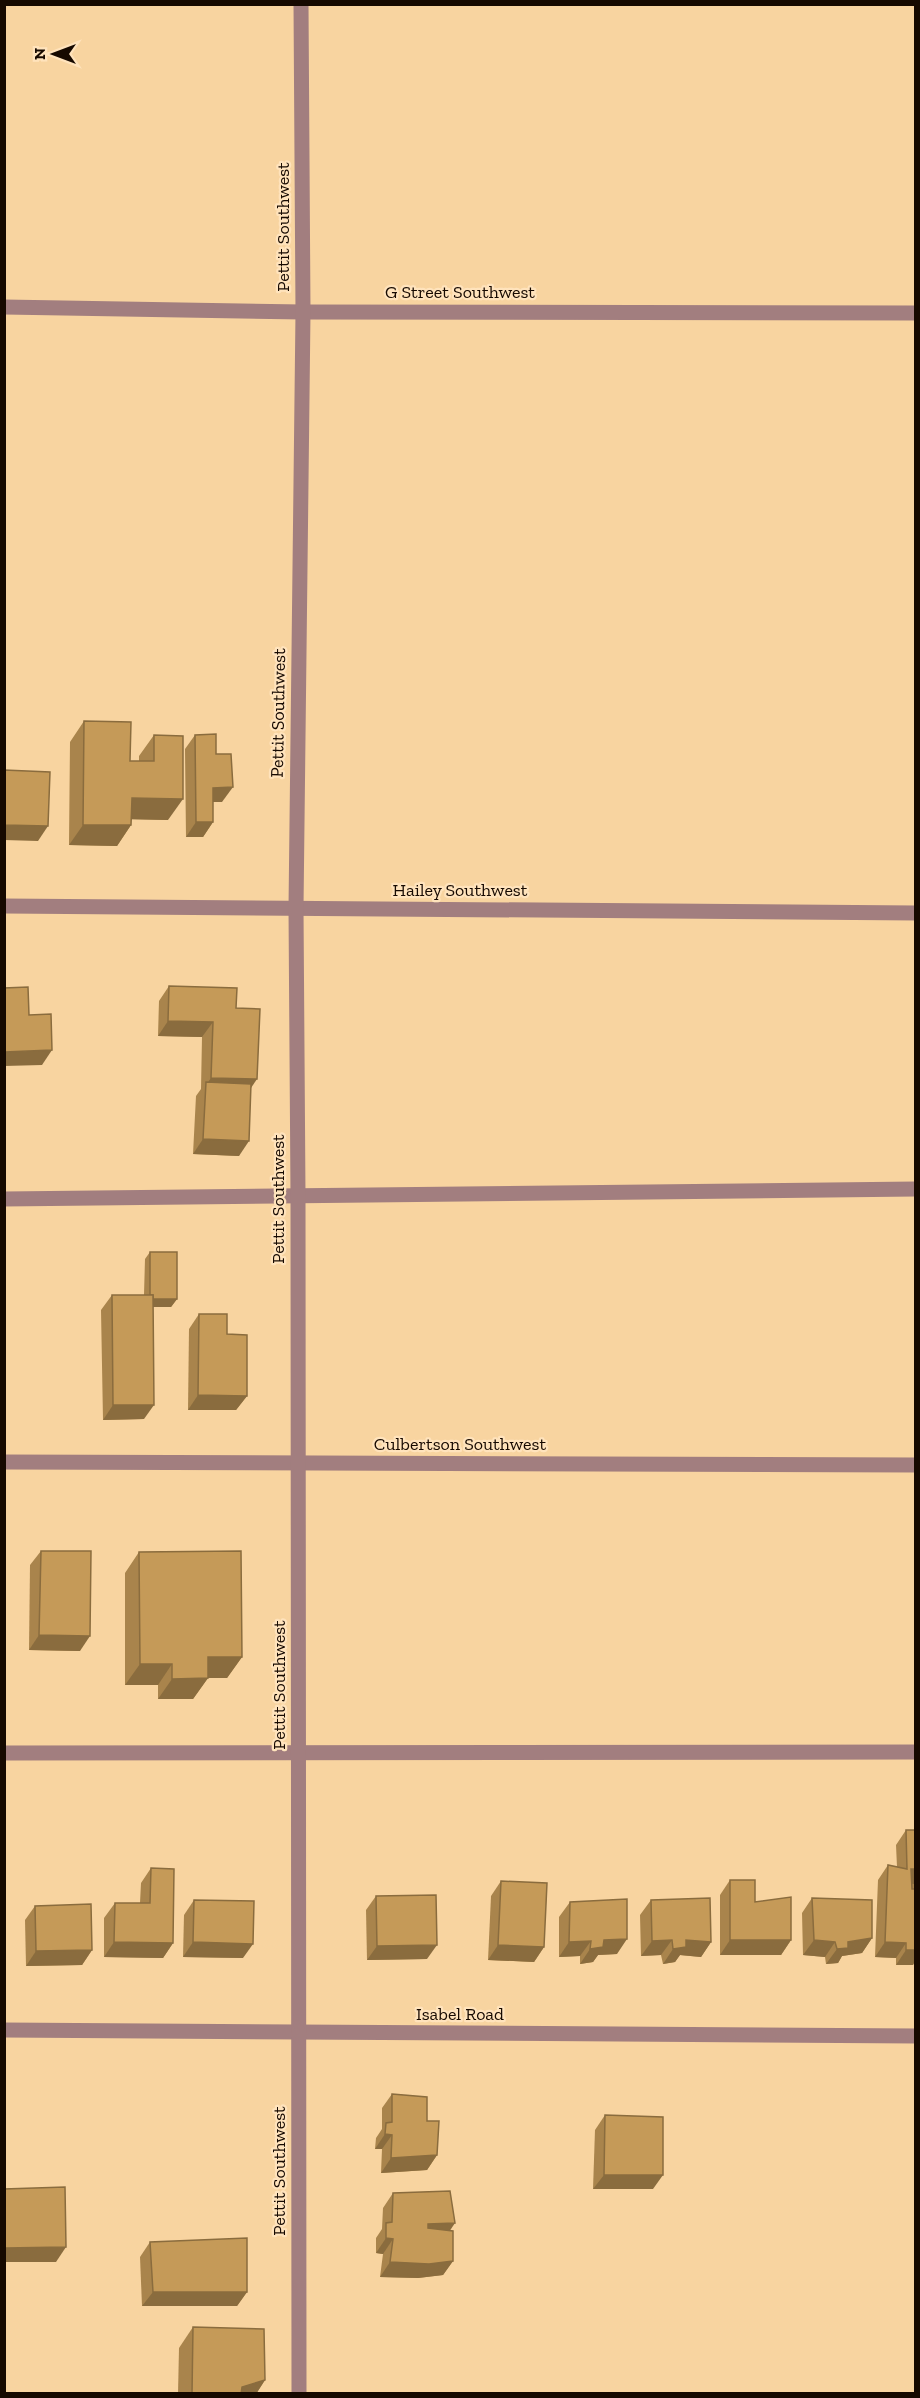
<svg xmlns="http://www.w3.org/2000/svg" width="920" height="2398" viewBox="0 0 920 2398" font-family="'Zilla Slab',serif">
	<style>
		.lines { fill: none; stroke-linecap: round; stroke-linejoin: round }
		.minor { stroke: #a27e7f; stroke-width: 15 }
		.wall { fill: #a9844c }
		.shaded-wall { fill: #8a6c3e }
		.building { fill: #c59a58; stroke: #8a6c3e; stroke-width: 1.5 }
		.labels { text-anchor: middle; stroke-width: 4.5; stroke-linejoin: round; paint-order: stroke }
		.street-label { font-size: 18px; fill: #160900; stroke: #ffe3bc }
	</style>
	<rect width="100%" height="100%" fill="#f8d4a0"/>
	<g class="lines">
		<g class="minor">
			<polyline points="4,307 303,312 916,313"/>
			<polyline points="4,906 916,913"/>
			<polyline points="4,1199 916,1189"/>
			<polyline points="4,1462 916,1465"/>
			<polyline points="4,1753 916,1752"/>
			<polyline points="4,2030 916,2036"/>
			<polyline points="299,2394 298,1196 296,908 303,312 301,4"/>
		</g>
	</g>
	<g class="wall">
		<polygon points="84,721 130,761 139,761 139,756 154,735 168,820 131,819 131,825 117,846 69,845 70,742"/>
		<polygon points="195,735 216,754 222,802 213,802 213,822 203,837 186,837 185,749"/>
		<polygon points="169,986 236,1008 251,1088 239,1156 193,1154 196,1096 201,1089 202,1037 158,1036 159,1001"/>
		<polygon points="150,1252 177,1299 171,1307 153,1307 144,1419 103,1420 101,1310 112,1295 144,1295 145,1259"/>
		<polygon points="199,1314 227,1334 247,1396 236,1410 188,1410 189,1329"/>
		<polygon points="41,1551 80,1651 29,1650 30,1565"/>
		<polygon points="139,1552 242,1657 227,1678 208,1678 193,1699 158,1699 158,1685 125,1685 125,1573"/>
		<polygon points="906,1830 915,1830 915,1961 913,1965 896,1965 896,1958 875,1957 878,1880 888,1865 897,1867 896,1845"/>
		<polygon points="151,1868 173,1943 163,1958 104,1957 104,1918 115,1903 140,1903 141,1883"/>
		<polygon points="730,1880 755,1902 791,1940 781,1955 720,1955 720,1895"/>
		<polygon points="501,1881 544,1947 534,1962 488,1960 491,1896"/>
		<polygon points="376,1896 427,1959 367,1960 366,1910"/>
		<polygon points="812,1898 872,1938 862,1953 842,1956 838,1963 826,1964 825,1957 803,1955 802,1913"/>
		<polygon points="194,1900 243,1958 183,1957 184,1915"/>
		<polygon points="651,1900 711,1942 701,1957 680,1955 675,1962 663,1964 661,1955 641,1956 640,1915"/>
		<polygon points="570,1902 617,1954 598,1955 593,1962 580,1964 580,1956 559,1957 559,1917"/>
		<polygon points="35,1906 92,1950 82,1965 26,1966 25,1920"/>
		<polygon points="392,2094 427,2121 437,2155 427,2170 381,2173 382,2149 375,2149 376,2138 382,2129 382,2108"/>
		<polygon points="605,2115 653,2189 593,2189 595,2130"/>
		<polygon points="393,2193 450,2230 453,2261 443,2275 418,2278 380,2277 383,2254 376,2253 376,2238 382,2229 383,2208"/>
		<polygon points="150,2242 247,2292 237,2306 142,2306 140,2257"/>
		<polygon points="193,2327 265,2380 256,2394 178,2394 179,2348"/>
	</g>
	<g class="shaded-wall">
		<polygon points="233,787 222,802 202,802 213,788"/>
		<polygon points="132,798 183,799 168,820 117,819"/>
		<polygon points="196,822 213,822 203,837 186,837"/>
		<polygon points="4,825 48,826 38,841 4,840"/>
		<polygon points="83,825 131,825 117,846 69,845"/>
		<polygon points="168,1021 213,1022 202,1037 158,1036"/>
		<polygon points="52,1050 42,1065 4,1066 4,1052"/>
		<polygon points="211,1078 257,1079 247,1094 206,1085"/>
		<polygon points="203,1139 249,1141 239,1156 193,1154"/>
		<polygon points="150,1299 177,1299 171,1307 144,1307"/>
		<polygon points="198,1395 247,1396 236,1410 188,1410"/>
		<polygon points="113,1405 154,1405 144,1419 103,1420"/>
		<polygon points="39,1635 90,1636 80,1651 29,1650"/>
		<polygon points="208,1657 242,1657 227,1678 193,1678"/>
		<polygon points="140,1664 172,1664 158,1685 125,1685"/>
		<polygon points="208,1678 193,1699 158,1699 172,1679"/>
		<polygon points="911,1869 915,1869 915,1882 914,1884 900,1883"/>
		<polygon points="872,1938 862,1953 842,1956 838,1963 826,1964 837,1949 848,1942"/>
		<polygon points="627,1939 617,1954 598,1955 593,1962 580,1964 590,1949 604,1940"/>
		<polygon points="672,1940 661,1955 641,1956 652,1941"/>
		<polygon points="686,1940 711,1942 701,1957 680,1955 675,1962 663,1964 673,1949"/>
		<polygon points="730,1940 791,1940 781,1955 720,1955"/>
		<polygon points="814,1940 835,1942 825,1957 803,1955"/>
		<polygon points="591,1941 580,1956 559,1957 569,1942"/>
		<polygon points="114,1942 173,1943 163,1958 104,1957"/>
		<polygon points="193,1942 253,1944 243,1958 183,1957"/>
		<polygon points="885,1942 906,1943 896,1958 875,1957"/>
		<polygon points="437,1945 427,1959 367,1960 377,1946"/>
		<polygon points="498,1945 544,1947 534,1962 488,1960"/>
		<polygon points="92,1950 82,1965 26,1966 36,1951"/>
		<polygon points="906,1950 915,1950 915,1961 913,1965 896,1965"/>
		<polygon points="385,2134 392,2135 382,2149 375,2149"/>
		<polygon points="437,2155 427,2170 381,2173 391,2158"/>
		<polygon points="604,2175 663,2175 653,2189 593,2189"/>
		<polygon points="455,2223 445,2238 418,2239 428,2224"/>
		<polygon points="386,2238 393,2239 383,2254 376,2253"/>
		<polygon points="66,2247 56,2262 4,2262 4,2248"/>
		<polygon points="453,2261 443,2275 418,2278 380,2277 390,2262"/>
		<polygon points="153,2292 247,2292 237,2306 142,2306"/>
		<polygon points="265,2380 256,2394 237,2394 242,2387"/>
	</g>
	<g class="building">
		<polygon points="84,721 131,722 130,761 154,761 154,735 183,736 183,799 132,798 131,825 83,825"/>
		<polygon points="216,734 216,754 231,754 233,787 213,788 213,822 196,822 195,735"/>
		<polygon points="4,770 50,772 48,826 4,825"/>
		<polygon points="169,986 237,988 236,1008 260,1009 257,1079 211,1078 213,1022 168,1021"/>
		<polygon points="28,987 29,1015 51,1014 52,1050 4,1052 4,988"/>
		<polygon points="206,1082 251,1084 249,1141 203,1139"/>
		<polygon points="150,1252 177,1252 177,1299 153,1299 153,1295 150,1295"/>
		<polygon points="112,1295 153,1295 154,1405 113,1405"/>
		<polygon points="199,1314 227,1314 227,1334 247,1335 247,1396 198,1395"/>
		<polygon points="41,1551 91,1551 90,1636 39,1635"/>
		<polygon points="241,1551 242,1657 208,1657 208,1678 172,1679 172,1664 140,1664 139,1552"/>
		<polygon points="906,1830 915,1830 915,1869 911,1869 912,1889 915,1889 915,1950 906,1950 906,1943 885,1942 888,1865 907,1869"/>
		<polygon points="151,1868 174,1869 173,1943 114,1942 115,1903 150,1903"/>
		<polygon points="730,1880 755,1880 755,1902 791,1897 791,1940 730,1940"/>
		<polygon points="501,1881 547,1883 544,1947 498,1945"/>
		<polygon points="436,1895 437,1945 377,1946 376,1896"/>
		<polygon points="710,1898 711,1942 686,1940 686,1947 673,1949 672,1940 652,1941 651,1900"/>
		<polygon points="812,1898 872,1900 872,1938 848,1942 848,1948 837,1949 835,1942 814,1940"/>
		<polygon points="627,1899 627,1939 604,1940 603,1947 590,1949 591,1941 569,1942 570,1902"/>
		<polygon points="194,1900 254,1901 253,1944 193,1942"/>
		<polygon points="91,1904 92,1950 36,1951 35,1906"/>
		<polygon points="392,2094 427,2097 427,2121 439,2121 437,2155 391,2158 392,2135 385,2134 386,2123 392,2122"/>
		<polygon points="605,2115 663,2117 663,2175 604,2175"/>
		<polygon points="65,2187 66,2247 4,2248 4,2189"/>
		<polygon points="450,2191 455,2223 428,2224 428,2228 453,2231 453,2261 429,2264 390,2262 393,2239 386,2238 386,2223 392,2222 393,2193"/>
		<polygon points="247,2238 247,2292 153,2292 150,2242"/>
		<polygon points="193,2327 264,2329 265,2380 242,2387 241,2394 192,2394"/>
	</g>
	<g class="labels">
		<g class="street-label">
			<text transform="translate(283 227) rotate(-90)" y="6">Pettit Southwest</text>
			<text x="460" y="298">G Street Southwest</text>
			<text transform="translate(278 713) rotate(-89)" y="6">Pettit Southwest</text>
			<text x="460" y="896">Hailey Southwest</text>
			<text transform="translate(278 1199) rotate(-90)" y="6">Pettit Southwest</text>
			<text x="460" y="1450">Culbertson Southwest</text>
			<text transform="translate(279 1685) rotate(-90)" y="6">Pettit Southwest</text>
			<text x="460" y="2020">Isabel Road</text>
			<text transform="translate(279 2171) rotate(-90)" y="6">Pettit Southwest</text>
		</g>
	</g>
	<rect width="920" height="2398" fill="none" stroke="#160900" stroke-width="12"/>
	<g transform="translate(54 54) rotate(270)" stroke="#ffe3bc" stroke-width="4.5" paint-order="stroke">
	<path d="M0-4.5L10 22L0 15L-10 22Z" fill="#160900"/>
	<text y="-9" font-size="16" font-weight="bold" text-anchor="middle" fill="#160900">N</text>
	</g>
</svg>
